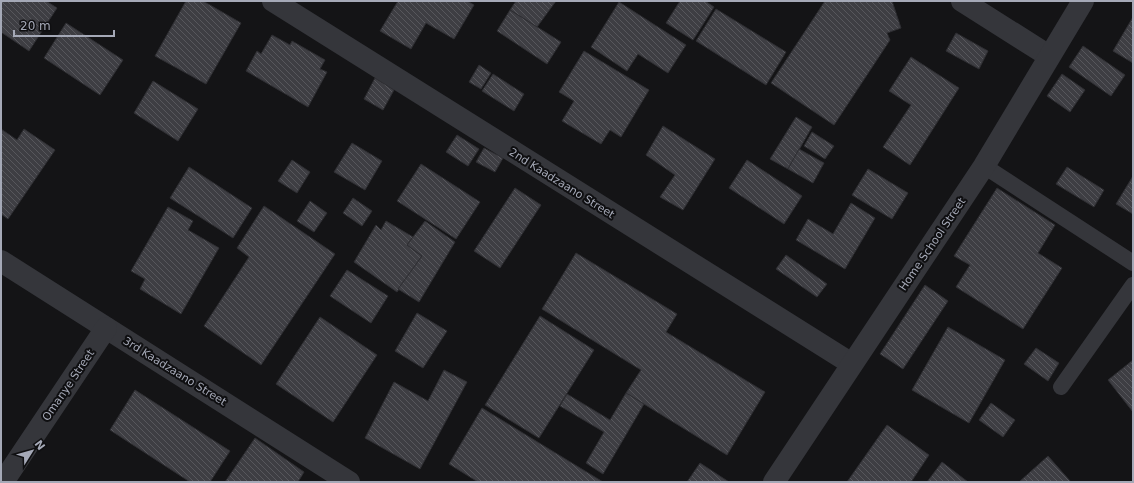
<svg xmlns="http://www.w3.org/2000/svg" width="1134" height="483" viewBox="0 0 1134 483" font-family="'DejaVu Sans',sans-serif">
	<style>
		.building { fill: url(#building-back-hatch); stroke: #2e2e32 }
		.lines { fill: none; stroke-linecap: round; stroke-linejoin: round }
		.lane { stroke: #35363b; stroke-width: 16 }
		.street { stroke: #35363b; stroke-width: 22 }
		.labels { text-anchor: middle; stroke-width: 4; stroke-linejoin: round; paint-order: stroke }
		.street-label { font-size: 11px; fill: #a5a9b7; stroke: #0f0f11 }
	</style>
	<defs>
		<pattern id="building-back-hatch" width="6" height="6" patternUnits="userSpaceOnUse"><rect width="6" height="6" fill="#3e3e43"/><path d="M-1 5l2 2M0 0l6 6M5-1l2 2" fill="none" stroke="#57575c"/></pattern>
	</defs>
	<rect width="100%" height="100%" fill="#141416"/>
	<g class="building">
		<polygon points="1,1 46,1 57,8 29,51 1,32"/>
		<polygon points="186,1 203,1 241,23 206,84 155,56"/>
		<polygon points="398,1 467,1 474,5 454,39 426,23 411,49 380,31"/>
		<polygon points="516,1 530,1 532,2 532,1 556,1 537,27 510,10"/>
		<polygon points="680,1 705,1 714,7 693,40 666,23"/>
		<polygon points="825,1 892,1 901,28 887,33 890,40 834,125 771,83"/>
		<polygon points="619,2 686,45 668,73 638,54 627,71 591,47"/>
		<polygon points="716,9 786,52 766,85 696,41"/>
		<polygon points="510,10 561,42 547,64 497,31"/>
		<polygon points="1133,17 1133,63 1113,51"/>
		<polygon points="66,23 123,60 100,95 44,58"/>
		<polygon points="956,33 988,51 979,69 946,51"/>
		<polygon points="272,35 290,45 292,41 325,60 320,69 327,72 308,107 246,71 257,51 261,54"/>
		<polygon points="1083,46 1125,75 1111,96 1069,67"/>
		<polygon points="584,51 649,90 621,137 610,130 601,144 562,121 574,101 559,92"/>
		<polygon points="911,57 959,88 910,165 883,147 911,105 889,91"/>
		<polygon points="479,65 491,73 481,89 469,82"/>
		<polygon points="493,74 524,94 514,111 482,91"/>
		<polygon points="1062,74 1085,90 1070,112 1047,96"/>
		<polygon points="375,78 394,90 383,110 364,99"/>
		<polygon points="153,81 198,109 178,141 134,113"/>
		<polygon points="796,117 812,127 788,169 770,159"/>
		<polygon points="663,126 715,159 683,210 660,197 675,175 646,155"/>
		<polygon points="1,129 17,140 24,129 55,150 8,219 1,214"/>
		<polygon points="812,132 834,146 825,159 804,146"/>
		<polygon points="457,135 479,149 468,166 446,152"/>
		<polygon points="352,143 382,161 365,190 334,172"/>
		<polygon points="484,148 503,158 495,172 476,162"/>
		<polygon points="799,149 824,163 813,183 788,169"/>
		<polygon points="292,160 310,172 297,193 278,181"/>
		<polygon points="747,160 802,196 784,224 729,188"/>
		<polygon points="421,164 480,202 456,239 397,201"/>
		<polygon points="189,167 252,208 233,238 170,198"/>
		<polygon points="1067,167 1104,190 1094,207 1056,184"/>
		<polygon points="868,169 908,193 892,219 852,195"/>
		<polygon points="1133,176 1133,214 1116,204"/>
		<polygon points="515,188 541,205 500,268 474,251"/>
		<polygon points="997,188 1055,225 1038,253 1062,268 1023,329 956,287 970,265 954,256"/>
		<polygon points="353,198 372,211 362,226 343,213"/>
		<polygon points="310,201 327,213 314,232 297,221"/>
		<polygon points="851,203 875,218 845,269 796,240 808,219 833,234"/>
		<polygon points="264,206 335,254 261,365 204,326 249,257 237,248"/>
		<polygon points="168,207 193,221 188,230 219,248 181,314 140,289 145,279 131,271"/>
		<polygon points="386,221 413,237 407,245 422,256 397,292 354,262 376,225 381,230"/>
		<polygon points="425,221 455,242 419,302 398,289 422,256 407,245"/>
		<polygon points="576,253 677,314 666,332 765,392 727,455 626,393 641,370 542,309"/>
		<polygon points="786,255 827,284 817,297 776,269"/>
		<polygon points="347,270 388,296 371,323 330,296"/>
		<polygon points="925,285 948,301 903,369 880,354"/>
		<polygon points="417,313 447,331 423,368 395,351"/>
		<polygon points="540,316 594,350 539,438 485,405"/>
		<polygon points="320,317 377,355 333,422 276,384"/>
		<polygon points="948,327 1005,360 969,423 912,390"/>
		<polygon points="1036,348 1059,363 1048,381 1024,364"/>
		<polygon points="1133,360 1133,412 1108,380"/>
		<polygon points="444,370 467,382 420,469 365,438 394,382 428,401"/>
		<polygon points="135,390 230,451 210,482 190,482 110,430"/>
		<polygon points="626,393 644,404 603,474 586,463 604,432 560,406 567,394 610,420"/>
		<polygon points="991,403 1015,420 1003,437 979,420"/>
		<polygon points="482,408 603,482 478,482 449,464"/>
		<polygon points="887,425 929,455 911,482 847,482"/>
		<polygon points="255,438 304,472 298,482 225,482"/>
		<polygon points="1048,456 1071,482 1019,482"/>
		<polygon points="942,462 968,482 927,482"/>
		<polygon points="700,463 729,482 687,482"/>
	</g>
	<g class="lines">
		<g class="lane">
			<polyline points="984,166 1133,263"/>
			<polyline points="1061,387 1133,285"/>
		</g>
		<g class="street">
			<polyline points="273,1 852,364"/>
			<polyline points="962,1 1049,56"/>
			<polyline points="1,261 349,482"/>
			<polyline points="3,482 106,328"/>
			<polyline points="774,482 984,166 1083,1"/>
		</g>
	</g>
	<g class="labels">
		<g class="street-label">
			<text transform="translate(562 183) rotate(32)" y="4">2nd Kaadzaano Street</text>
			<text transform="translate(932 244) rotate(-56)" y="4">Home School Street</text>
			<text transform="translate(175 371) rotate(32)" y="4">3rd Kaadzaano Street</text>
			<text transform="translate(68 385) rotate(-56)" y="4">Omanye Street</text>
		</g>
	</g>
	<rect width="1134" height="483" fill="none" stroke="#a5a9b7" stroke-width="4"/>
	<g transform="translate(32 451) rotate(53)" stroke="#0f0f11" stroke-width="3" paint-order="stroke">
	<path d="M0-3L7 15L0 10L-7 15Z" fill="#a5a9b7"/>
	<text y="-6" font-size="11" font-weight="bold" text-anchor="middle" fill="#a5a9b7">N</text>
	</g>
	<path d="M14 30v6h100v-6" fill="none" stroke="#a5a9b7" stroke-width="2"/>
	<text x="20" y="30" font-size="12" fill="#a5a9b7" stroke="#0f0f11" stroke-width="3" paint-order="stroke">20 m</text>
</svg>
